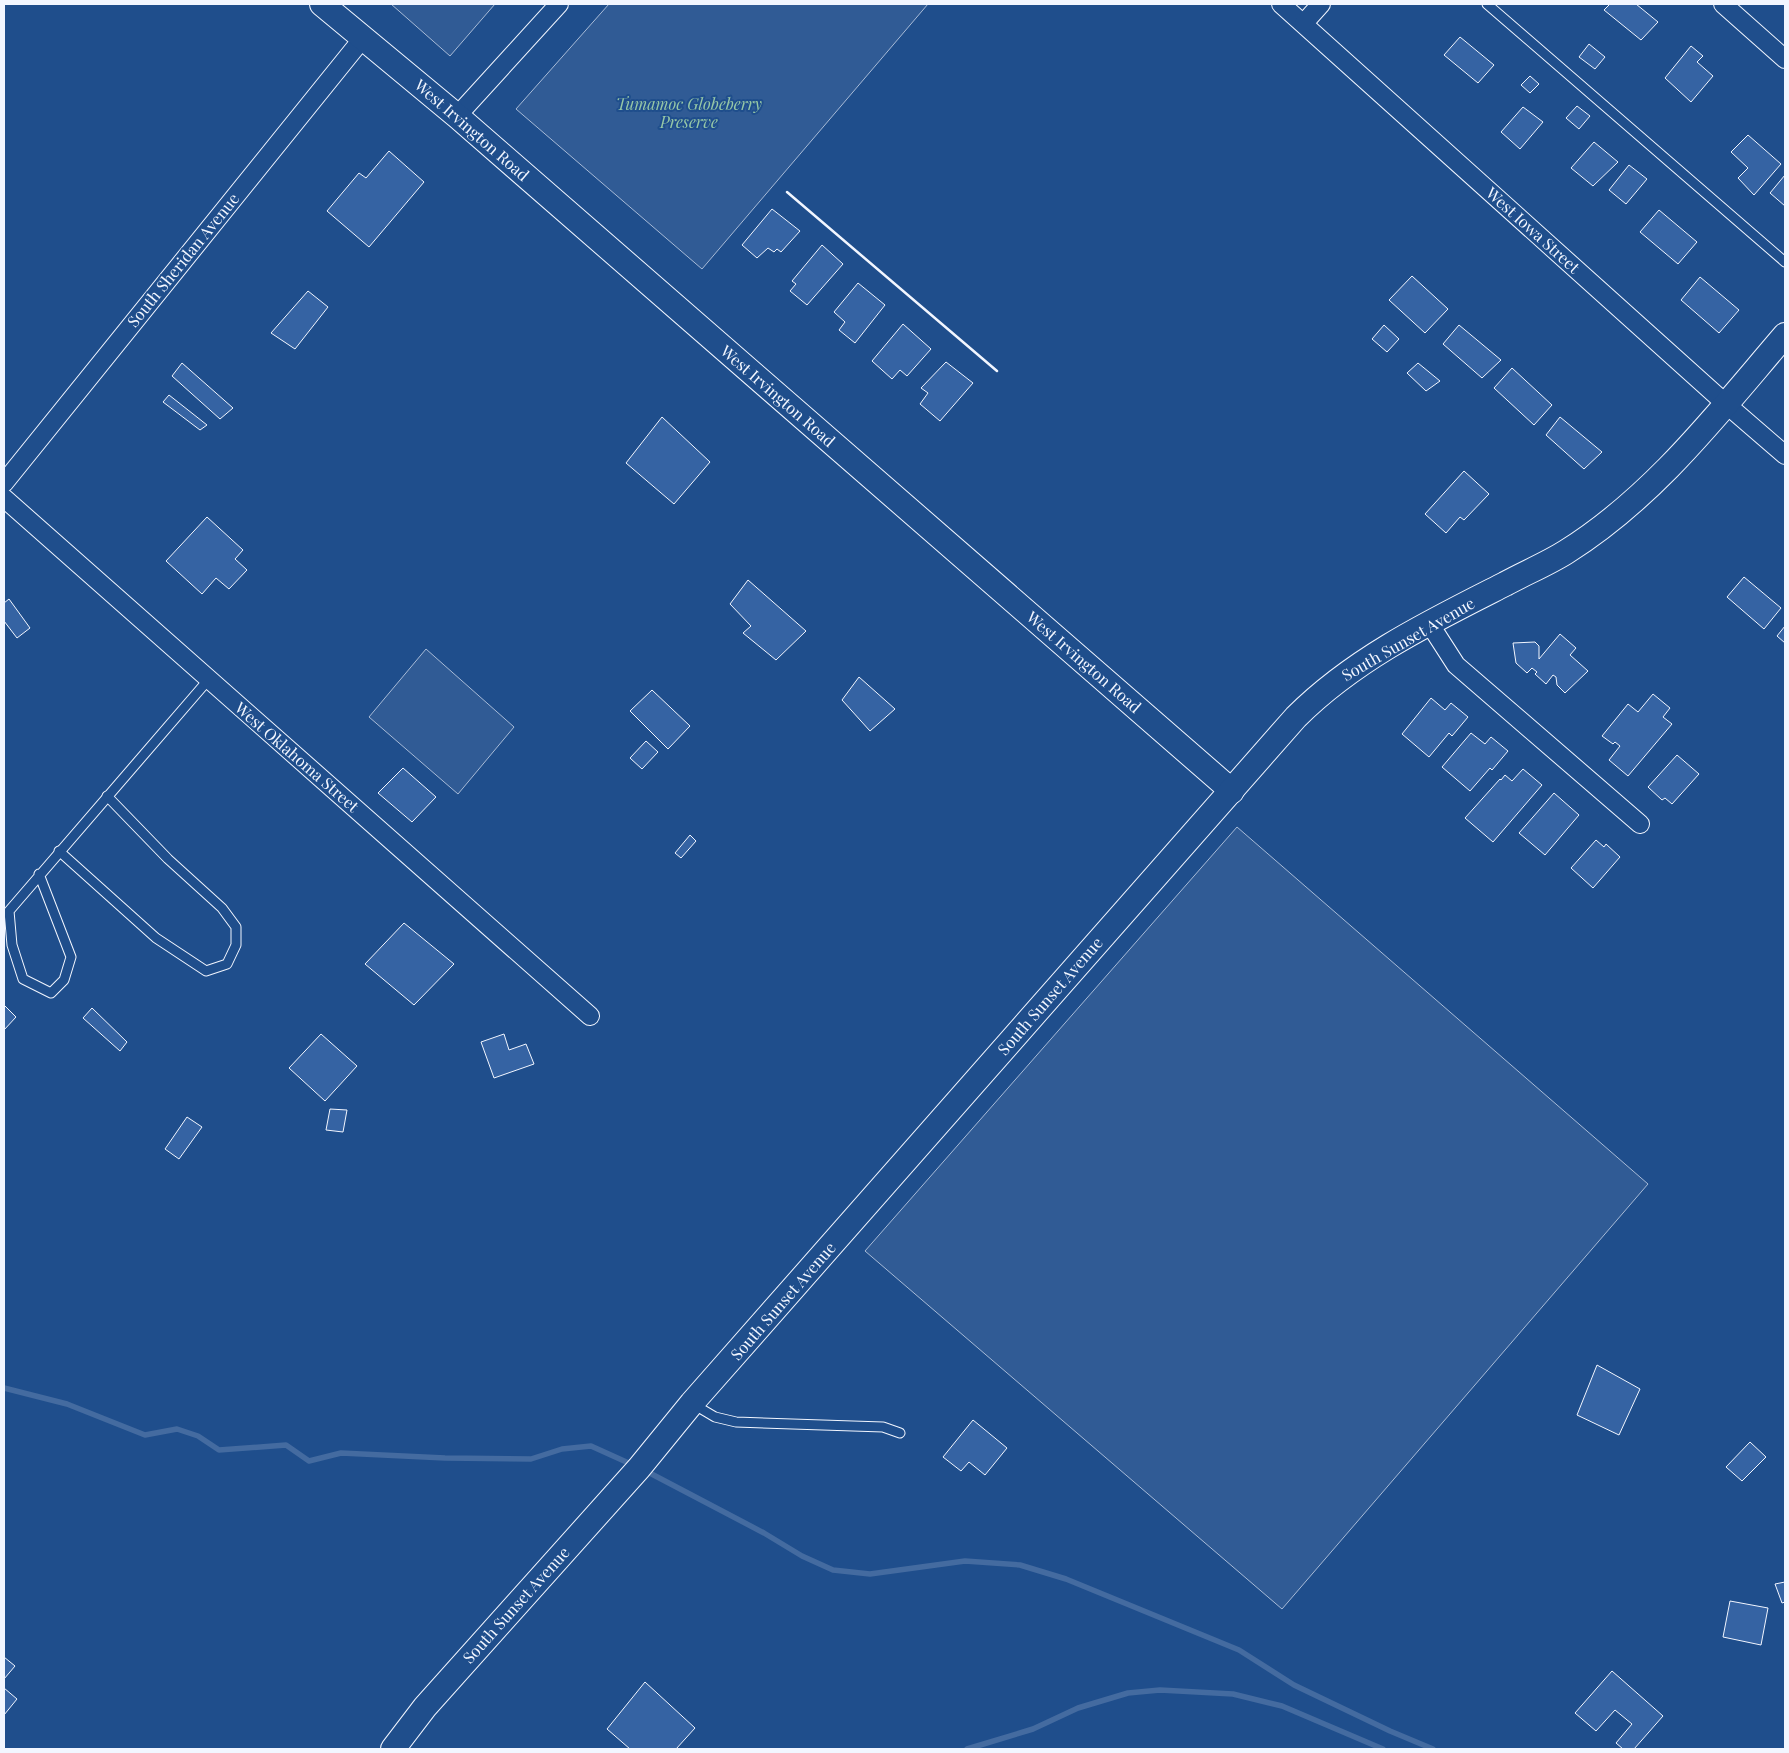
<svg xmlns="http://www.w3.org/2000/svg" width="1789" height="1753" viewBox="0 0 1789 1753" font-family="'Playfair Display',serif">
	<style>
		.built { fill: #305b95; stroke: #a8bbd7 }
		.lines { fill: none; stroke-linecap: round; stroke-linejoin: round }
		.stream { stroke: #446ba0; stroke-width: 5.5 }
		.building { fill: #3563a3; stroke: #f2f6ff }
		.lane-casing { stroke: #f2f6ff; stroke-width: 11 }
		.street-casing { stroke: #f2f6ff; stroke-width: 20 }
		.secondary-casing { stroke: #f2f6ff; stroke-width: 26 }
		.lane { stroke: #1f4e8c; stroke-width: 9 }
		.street { stroke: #1f4e8c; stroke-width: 18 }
		.secondary { stroke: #1f4e8c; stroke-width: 24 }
		.wall { stroke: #f2f6ff; stroke-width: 2.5 }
		.labels { text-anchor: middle; stroke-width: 4; stroke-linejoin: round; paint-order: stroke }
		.park-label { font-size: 16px; font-style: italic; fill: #97c8a6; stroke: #1f4e8c }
		.street-label { font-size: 16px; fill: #f2f6ff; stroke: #1f4e8c }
	</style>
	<rect width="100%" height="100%" fill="#1f4e8c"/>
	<g class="built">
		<polygon points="391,4 495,4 450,56"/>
		<polygon points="609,4 928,4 702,269 516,109"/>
		<polygon points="426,649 514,727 458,794 369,717"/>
		<polygon points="1237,827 1648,1184 1282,1609 865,1251"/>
	</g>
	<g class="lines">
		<g class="stream">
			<polyline points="4,1388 67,1404 145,1435 177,1429 198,1436 219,1450 286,1445 309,1461 341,1453 445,1458 531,1459 562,1449 591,1446 633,1465"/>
			<polyline points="644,1470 764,1533 802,1556 833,1570 870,1574 965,1561 1020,1565 1066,1579 1239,1650 1294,1685 1390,1731 1433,1749"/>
			<polyline points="967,1749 1033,1729 1078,1708 1128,1693 1160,1690 1233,1694 1282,1706 1383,1749"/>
		</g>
	</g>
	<g class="building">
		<polygon points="1610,4 1636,4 1658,22 1641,40 1604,10"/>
		<polygon points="1460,37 1494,65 1478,83 1444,55"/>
		<polygon points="1589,44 1605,57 1595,69 1579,57"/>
		<polygon points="1691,46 1703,56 1697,62 1713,76 1691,102 1665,78"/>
		<polygon points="1530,76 1539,84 1530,93 1521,85"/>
		<polygon points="1577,106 1590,116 1579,129 1566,118"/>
		<polygon points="1523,107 1543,122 1520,149 1501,132"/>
		<polygon points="1748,135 1781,164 1754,195 1738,178 1748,168 1731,152"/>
		<polygon points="1594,142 1618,162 1593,186 1571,168"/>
		<polygon points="389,151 424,182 369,247 327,211 359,173 366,178"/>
		<polygon points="1629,165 1647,179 1626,204 1609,190"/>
		<polygon points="1785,175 1785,206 1770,193"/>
		<polygon points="772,209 800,231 781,252 777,249 774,252 768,248 757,258 742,245"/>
		<polygon points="1659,210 1697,242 1678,264 1640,232"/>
		<polygon points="822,245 843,264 807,305 790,291 796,284 792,281"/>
		<polygon points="1412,276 1448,309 1425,333 1389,300"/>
		<polygon points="1700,277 1739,310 1719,333 1681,300"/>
		<polygon points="858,283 885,305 855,343 839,330 845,322 834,312"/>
		<polygon points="308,291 328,307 295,349 271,333"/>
		<polygon points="903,324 931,349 907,376 900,370 892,379 872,361"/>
		<polygon points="1384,325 1399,339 1387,352 1372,339"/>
		<polygon points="1459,325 1501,360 1482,378 1443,344"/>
		<polygon points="946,362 973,383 940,421 920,404 928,393 921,388"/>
		<polygon points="182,363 233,408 220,419 172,376"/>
		<polygon points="1418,363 1440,381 1426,391 1407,373"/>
		<polygon points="1512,368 1552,405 1534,425 1494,388"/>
		<polygon points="169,395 207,425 200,430 163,402"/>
		<polygon points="662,417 710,462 674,504 626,463"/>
		<polygon points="1560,417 1602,452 1584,469 1546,435"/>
		<polygon points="1464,471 1489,494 1464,520 1460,517 1446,533 1425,514"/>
		<polygon points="207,517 243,550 235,559 247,570 229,589 216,578 202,594 166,561"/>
		<polygon points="1744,577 1781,608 1764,629 1727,597"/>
		<polygon points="748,580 806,631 776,660 743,633 751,626 730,604"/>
		<polygon points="9,599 30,628 17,638 4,621 4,603"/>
		<polygon points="1785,626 1785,643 1777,636"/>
		<polygon points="1560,634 1576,648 1570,655 1588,671 1565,693 1557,685 1556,677 1553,675 1546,684 1535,674 1537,672 1532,668 1527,673 1516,663 1513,643 1535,642 1539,646 1539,659"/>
		<polygon points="859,677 895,709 870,731 842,700"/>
		<polygon points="652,690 690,726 668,749 630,711"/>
		<polygon points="1653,694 1670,708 1663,717 1672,724 1628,776 1609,760 1620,746 1615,742 1613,744 1602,736 1628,704 1638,712"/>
		<polygon points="1431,698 1445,710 1451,703 1468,717 1452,736 1449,733 1429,757 1402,734"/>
		<polygon points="1471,733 1485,744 1491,737 1508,751 1492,770 1490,768 1470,791 1442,767"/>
		<polygon points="646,741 658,752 642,769 630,758"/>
		<polygon points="1677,755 1699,774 1672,804 1665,798 1662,800 1648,787"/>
		<polygon points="403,768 436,797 412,822 378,793"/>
		<polygon points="1523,769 1542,785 1493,842 1465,818 1500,779 1501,780 1505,775 1512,781"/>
		<polygon points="1554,793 1579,815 1545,855 1519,833"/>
		<polygon points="690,835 696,841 681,858 675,853"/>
		<polygon points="1596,840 1604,847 1606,844 1620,857 1593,888 1571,868"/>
		<polygon points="404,923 454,964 414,1005 365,964"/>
		<polygon points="4,1005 16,1017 4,1030"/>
		<polygon points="92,1008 127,1042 120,1051 83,1018"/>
		<polygon points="321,1034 357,1066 325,1101 289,1068"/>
		<polygon points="504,1034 509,1050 526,1044 534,1064 494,1078 481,1042"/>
		<polygon points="330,1109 347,1110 343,1132 326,1130"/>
		<polygon points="187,1117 202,1127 179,1159 165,1149"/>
		<polygon points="1597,1365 1640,1389 1619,1435 1577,1415"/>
		<polygon points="973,1420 1007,1448 985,1475 969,1462 961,1471 943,1457"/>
		<polygon points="1750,1442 1766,1457 1742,1481 1726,1467"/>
		<polygon points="1785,1582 1785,1602 1782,1603 1775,1584"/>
		<polygon points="1730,1601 1768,1608 1761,1645 1723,1637"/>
		<polygon points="4,1657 15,1666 4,1679"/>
		<polygon points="1612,1671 1663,1716 1634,1749 1623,1749 1616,1743 1632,1724 1615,1710 1596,1731 1575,1713"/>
		<polygon points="645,1682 695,1728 676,1749 630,1749 607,1729"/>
		<polygon points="4,1688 17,1699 4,1715"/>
	</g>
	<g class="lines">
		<defs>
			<g id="lane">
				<polyline points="1487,4 1785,262"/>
				<polyline points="59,851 156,938 206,971 227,964 236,945 236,927 222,908 168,859 107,796"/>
				<polyline points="39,874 71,957 64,980 51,993 23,979 12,945 9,911 209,679"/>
				<polyline points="693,1404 715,1417 736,1422 883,1427 900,1433"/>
			</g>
			<g id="street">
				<polyline points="1281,4 1726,404 1785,455"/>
				<polyline points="1723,4 1785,59"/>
				<polyline points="1304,23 1321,4"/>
				<polyline points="457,116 559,4"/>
				<polyline points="4,483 363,38"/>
				<polyline points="4,498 590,1016"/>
				<polyline points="1429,623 1456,665 1640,824"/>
			</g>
			<g id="secondary">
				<polyline points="322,4 457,116 1232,791"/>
				<path d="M393 1749 425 1707 639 1468 692 1403 1296 717C1355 658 1432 621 1505 584 1525 573 1547 564 1566 552 1654 497 1718 413 1785 335"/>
			</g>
		</defs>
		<use href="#lane" class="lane-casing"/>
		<use href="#street" class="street-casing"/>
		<use href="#secondary" class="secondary-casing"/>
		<use href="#lane" class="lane"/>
		<use href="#street" class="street"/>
		<use href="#secondary" class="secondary"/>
		<polyline class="wall" points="787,192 997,371"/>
	</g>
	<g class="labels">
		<g class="park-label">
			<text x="689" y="110">Tumamoc Globeberry<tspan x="689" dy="18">Preserve</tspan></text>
		</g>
		<g class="street-label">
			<text transform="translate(472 130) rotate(41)" y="6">West Irvington Road</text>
			<text transform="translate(1533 230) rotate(42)" y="6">West Iowa Street</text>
			<text transform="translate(183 260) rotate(-51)" y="6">South Sheridan Avenue</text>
			<text transform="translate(778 396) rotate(41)" y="6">West Irvington Road</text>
			<text transform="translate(1408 639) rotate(-30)" y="6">South Sunset Avenue</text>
			<text transform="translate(1084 662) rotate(41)" y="6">West Irvington Road</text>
			<text transform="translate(297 757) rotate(41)" y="6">West Oklahoma Street</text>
			<text transform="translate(1050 996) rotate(-49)" y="6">South Sunset Avenue</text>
			<text transform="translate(783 1301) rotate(-49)" y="6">South Sunset Avenue</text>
			<text transform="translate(516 1605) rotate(-48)" y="6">South Sunset Avenue</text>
		</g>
	</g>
	<rect width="1789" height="1753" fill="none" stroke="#f2f6ff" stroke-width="10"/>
</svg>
